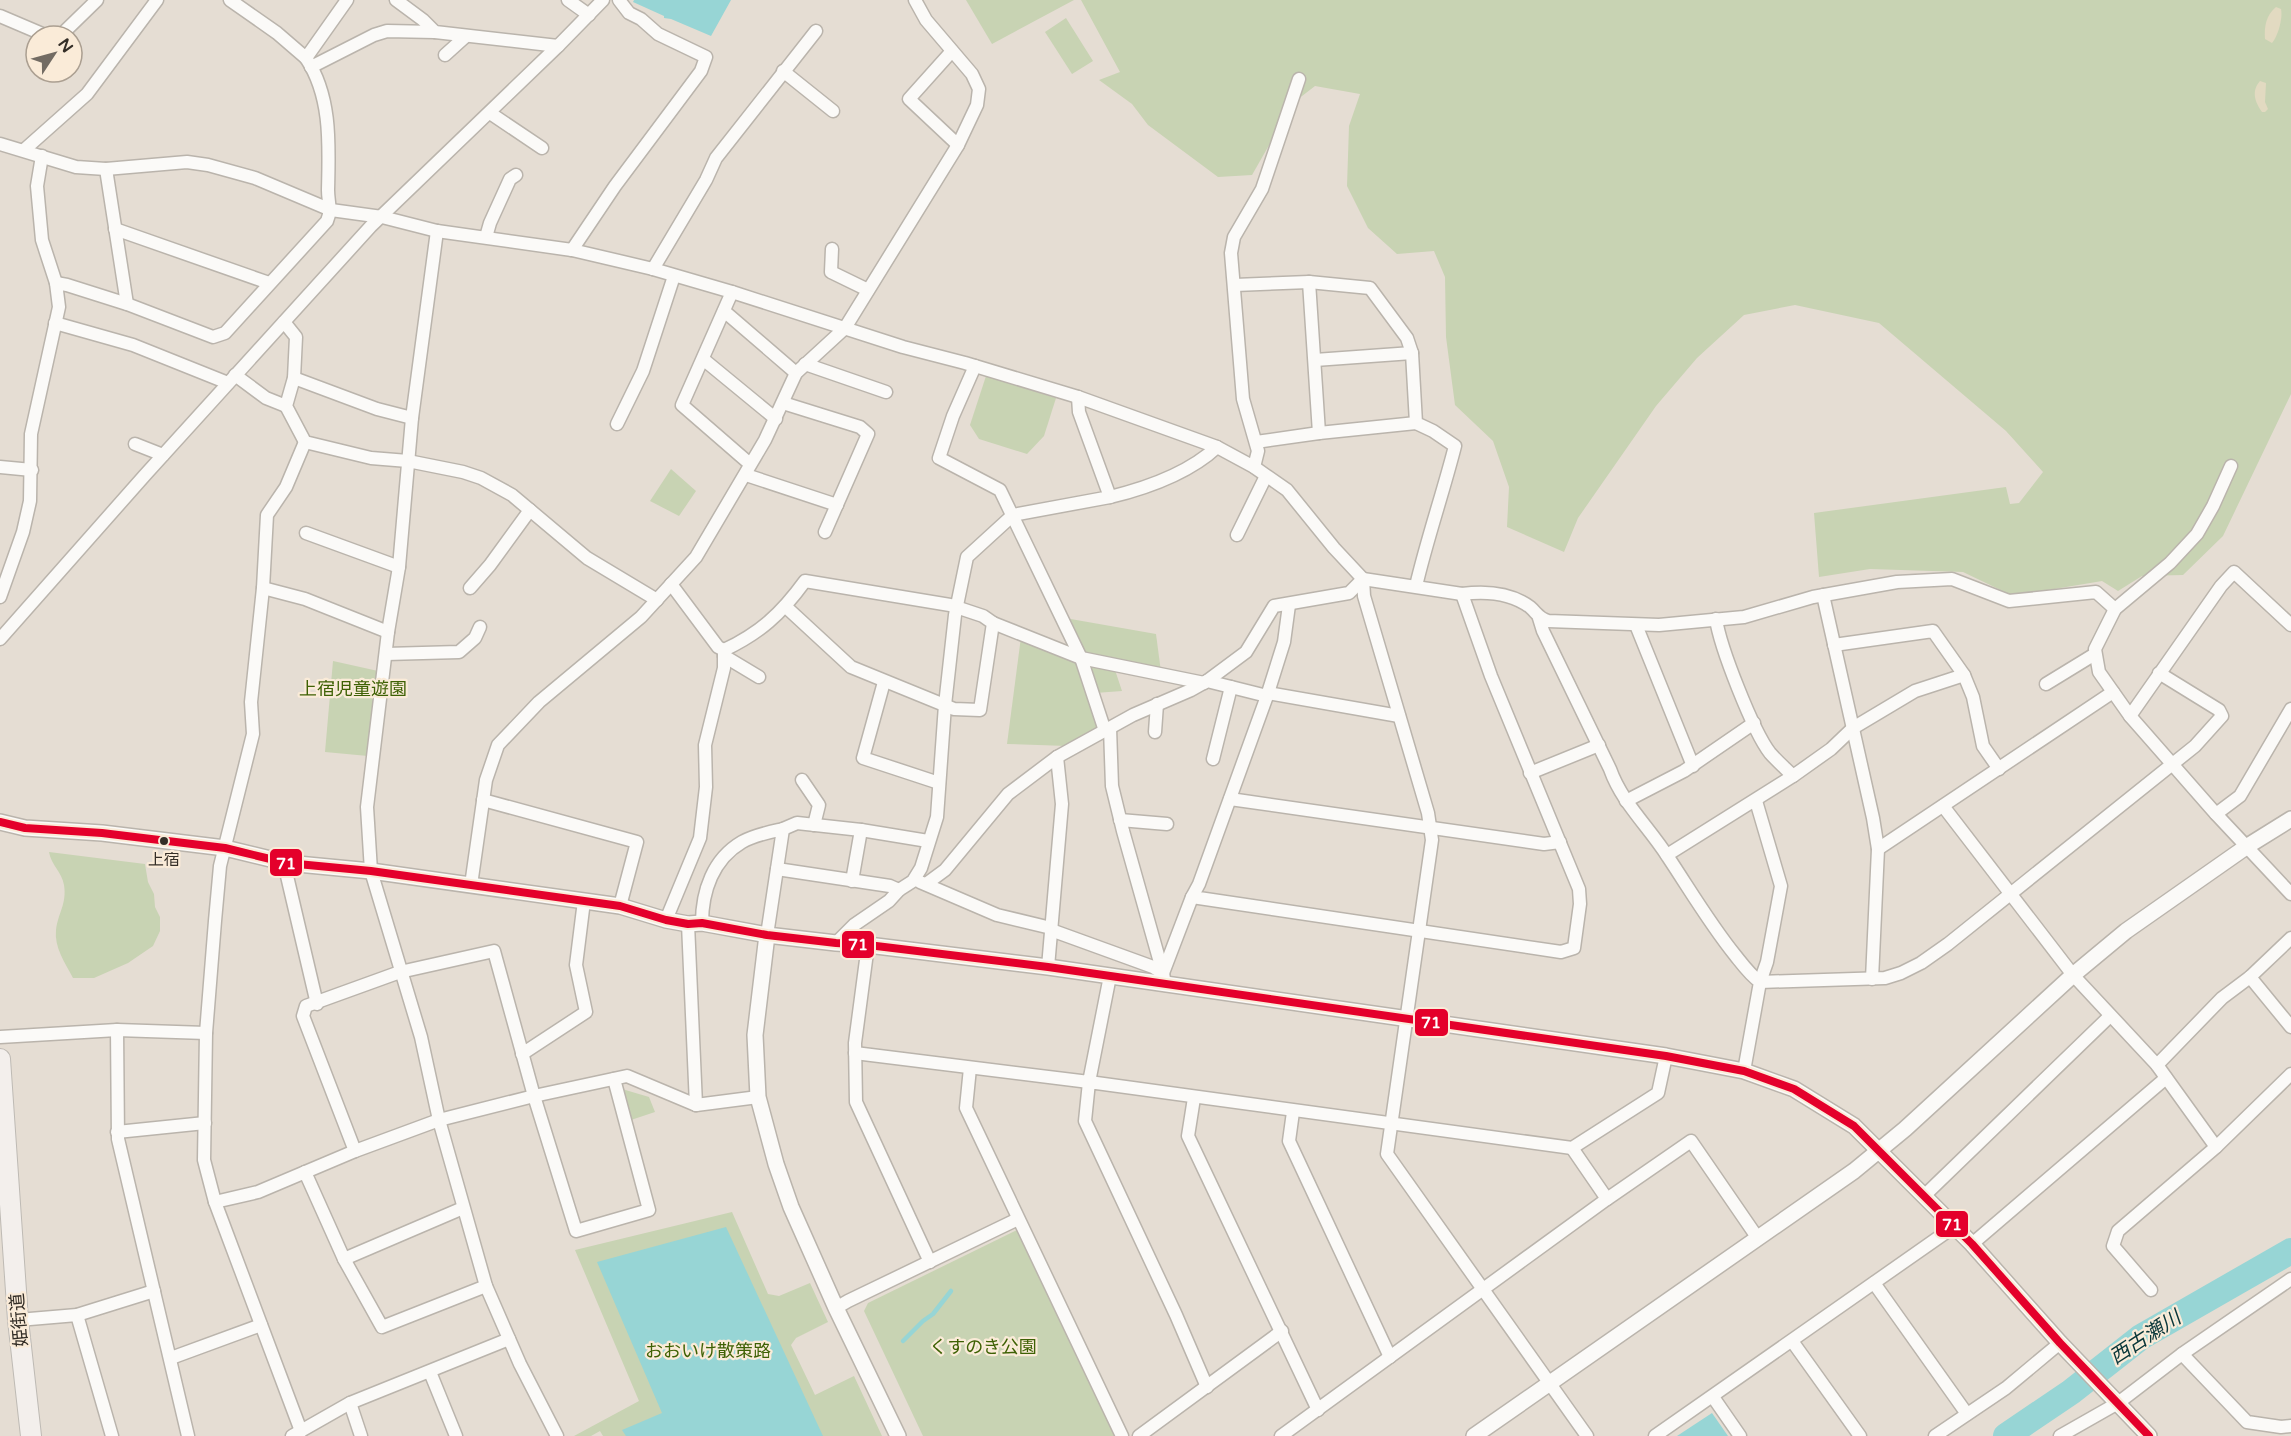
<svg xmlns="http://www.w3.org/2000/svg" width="2291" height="1436" viewBox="0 0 2291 1436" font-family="'Varela Round','Noto Sans JP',sans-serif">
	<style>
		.green { fill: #c8d3b3 }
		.sand { fill: #e2dac1 }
		.water { fill: #97d5d5 }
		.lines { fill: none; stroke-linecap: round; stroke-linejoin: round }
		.stream { stroke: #97d5d5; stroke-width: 4.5 }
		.river { stroke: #97d5d5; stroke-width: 26 }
		.minor-casing { stroke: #bab4ac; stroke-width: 15 }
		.tertiary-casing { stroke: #bab4ac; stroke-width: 18 }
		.primary-casing { stroke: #bebab4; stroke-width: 22 }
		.minor { stroke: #fbfaf8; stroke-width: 12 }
		.tertiary { stroke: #fbfaf8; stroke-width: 15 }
		.primary { stroke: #f3efec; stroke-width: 20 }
		.bus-1-casing { stroke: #faebd8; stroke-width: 12 }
		.bus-1 { stroke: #e4002b; stroke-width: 8 }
		.bus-dot { fill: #342e27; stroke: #faebd8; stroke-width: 2 }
		.labels { text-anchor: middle; stroke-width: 4.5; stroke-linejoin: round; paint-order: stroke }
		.bus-label { font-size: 16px; fill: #342e27; stroke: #faebd8 }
		.park-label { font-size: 18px; fill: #3e6104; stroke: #faebd8 }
		.street-label { font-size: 18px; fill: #342e27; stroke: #faebd8 }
		.water-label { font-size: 20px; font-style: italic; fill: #09373a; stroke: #faebd8 }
		.line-badge { stroke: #faebd8; stroke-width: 2 }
		.badge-label { font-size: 16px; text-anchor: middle; font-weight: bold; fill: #fff }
	</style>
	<rect width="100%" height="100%" fill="#e5ddd3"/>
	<g class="green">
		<polygon points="966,0 1074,0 992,44"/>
		<polygon points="1081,0 2291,0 2291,394 2223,536 2183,575 2142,576 2118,591 2102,581 2013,596 1963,572 1870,569 1819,577 1814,513 2006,487 2010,504 2019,503 2043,472 2006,431 1879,323 1795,305 1744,315 1697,358 1656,406 1578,518 1564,552 1507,527 1509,487 1493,441 1455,405 1446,337 1445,277 1434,251 1397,254 1368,228 1347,186 1349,126 1360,94 1315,86 1293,103 1252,175 1218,177 1148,125 1132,104 1099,80 1120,72"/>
		<polygon points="1066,18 1093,61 1072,74 1045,32"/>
		<polygon points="986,376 1056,398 1044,436 1027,454 979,439 970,425"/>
		<polygon points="671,469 696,491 679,516 650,501"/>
		<polygon points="1065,618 1156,634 1161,672 1087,657"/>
		<polygon points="1021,637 1076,660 1099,726 1067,746 1007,744"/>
		<polygon points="333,661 378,671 368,756 325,752"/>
		<polygon points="1084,661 1114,667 1122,691 1095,693"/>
		<path d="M49 852 145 864 148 882 154 894 155 907 160 917V931L153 946 128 963 94 978H73C65 963 54 947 56 930 58 913 67 904 64 885 62 872 51 865 49 852Z"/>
		<polygon points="622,1089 649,1097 655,1112 631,1120"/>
		<polygon points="732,1212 768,1294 779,1296 810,1283 828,1322 796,1338 791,1345 815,1395 854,1376 882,1436 603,1436 600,1431 591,1436 574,1436 639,1401 575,1250"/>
		<polygon points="1019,1229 1122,1436 923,1436 864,1311 868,1303"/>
	</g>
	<g class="sand">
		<path d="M2276 7 2281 9C2283 18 2278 36 2272 43L2265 39C2264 27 2266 15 2276 7Z"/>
		<path d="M2260 81 2266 83 2265 102 2268 109 2265 112H2262C2255 102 2251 91 2260 81Z"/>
	</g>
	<g class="water">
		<polygon points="634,0 731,0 711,36 671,19 664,18 664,16 633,2"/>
		<polygon points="726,1227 823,1436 626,1436 622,1430 662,1413 597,1262"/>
		<polygon points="1712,1413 1728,1436 1677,1436"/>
	</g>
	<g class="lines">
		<polyline class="stream" points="903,1341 923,1321 933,1314 951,1291"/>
		<polyline class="river" points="2006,1436 2071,1392 2141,1337 2291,1251"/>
		<defs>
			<g id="minor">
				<polyline points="230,0 277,33 306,58 347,0"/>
				<polyline points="396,0 423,20 435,32 558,46"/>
				<polyline points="568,0 589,15"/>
				<polyline points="0,16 47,36"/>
				<polyline points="60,36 97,0"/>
				<polyline points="952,51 909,99 958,145"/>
				<polyline points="445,55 466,36"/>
				<polyline points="311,67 374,35 387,31 435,32"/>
				<polyline points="783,71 833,111"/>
				<polyline points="490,113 542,148"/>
				<polyline points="0,144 76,167 106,169 187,162 208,165 255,178 331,210 382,217 437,231 572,250 653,269 732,292 903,347 965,363 1078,397 1217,447 1254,467 1287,490 1334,548 1363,579 1364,596 1428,813 1432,840 1387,1154 1587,1436"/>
				<polyline points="24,150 87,94 157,0"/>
				<polyline points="106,169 127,304"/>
				<polyline points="115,229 269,283"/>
				<polyline points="437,231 412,418 399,567 388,632 367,807 371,871 421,1037 439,1120 486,1286 520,1364 557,1436"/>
				<polyline points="486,237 490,223 510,179 516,175"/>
				<polyline points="832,249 831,272 868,290"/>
				<polyline points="572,250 615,186 701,71 706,57 658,34 641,19 629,13 619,0"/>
				<polyline points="653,269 706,180 716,158 816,31"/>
				<polyline points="1309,282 1319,433"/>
				<path d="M56 283 67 285 127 304 213 337 225 333 327 221C332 209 328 202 328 190 329 146 332 97 306 58"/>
				<path d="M1235 285 1309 282 1370 288 1407 338 1412 353 1416 423 1433 431 1455 446C1443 493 1427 539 1416 586"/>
				<polyline points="732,292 682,405 750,464"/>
				<polyline points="724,311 796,373"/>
				<polyline points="284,322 296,337 294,378 286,406 305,442 371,458 408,461 463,472 481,478 512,495 587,558 657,600"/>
				<polyline points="55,323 133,345 228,383"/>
				<polyline points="703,359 776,419"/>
				<polyline points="1315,360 1412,353"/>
				<polyline points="805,364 886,392"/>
				<polyline points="975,366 953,416 939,458 1000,490 1081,658 1105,731"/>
				<polyline points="235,375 266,398 286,406"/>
				<polyline points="294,378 377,409 412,418"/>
				<polyline points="783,403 860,427 868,434 825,532"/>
				<polyline points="617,424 643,371 674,276"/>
				<polyline points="1256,442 1319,433 1416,423"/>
				<polyline points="135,444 163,455"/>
				<polyline points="2231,466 2213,506 2197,534 2170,563 2115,609 2095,649 2099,672 2130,716 2216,814 2291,894"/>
				<polyline points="0,467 32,470"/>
				<polyline points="1254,467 1258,451 1243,399 1231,253 1234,237 1262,189 1299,79"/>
				<polyline points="746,475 837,505"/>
				<path d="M1110 497C1147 488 1188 474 1217 447"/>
				<polyline points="306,533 399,567"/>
				<polyline points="1237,535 1266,476"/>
				<path d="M1363 579 1462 594C1485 591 1511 593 1530 607 1537 613 1538 618 1548 621L1659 625 1744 617 1813 597 1897 582 1952 579 2009 601 2096 592 2115 609"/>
				<path d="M671 584 718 647 724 650C760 633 781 614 805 581L950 605 983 616 993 623 980 710 954 709 851 667 786 607"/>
				<polyline points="263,588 305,599 388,632"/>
				<polyline points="470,588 490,565 530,510"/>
				<polyline points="1823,595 1873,818 1878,849 1872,979"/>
				<polyline points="0,597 23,532 30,501 31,434 59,307 56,283 42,240 37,186 42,156"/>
				<polyline points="1289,605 1284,642 1267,696 1199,884 1192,897 1561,952 1574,948 1580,904 1579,889 1491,676 1462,594"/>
				<path d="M1539 618 1543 631 1610 769C1622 803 1649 827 1668 857 1690 890 1710 924 1735 955 1743 965 1750 975 1760 982L1744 1071"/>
				<path d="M1716 619C1720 647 1753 731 1770 753 1777 761 1785 768 1793 776"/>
				<polyline points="993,623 1081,658 1204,683"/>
				<polyline points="1636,625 1693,766"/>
				<polyline points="0,639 145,475 371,226 558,46 603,0"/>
				<polyline points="1834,645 1933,631 1964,675 1973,697 1983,746 1999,769"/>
				<polyline points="386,654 459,652 475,638 480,627"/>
				<polyline points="724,656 759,677"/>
				<polyline points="1207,681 1267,696"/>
				<polyline points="884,682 863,758 939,783"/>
				<polyline points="2046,684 2095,654"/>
				<polyline points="1268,693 1399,716"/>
				<polyline points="2130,716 2221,586 2234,572 2291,625"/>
				<polyline points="1110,728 1112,786 1123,831 1163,973 1165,985"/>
				<polyline points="1155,732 1157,704"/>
				<polyline points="1213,759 1231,687"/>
				<polyline points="1530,773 1599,745"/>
				<polyline points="802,780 819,805 814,825"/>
				<polyline points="1230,799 1544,844 1560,842"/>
				<polyline points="483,800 637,842 620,906"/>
				<polyline points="1626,801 1684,771 1754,723"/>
				<polyline points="1756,801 1781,886 1767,962 1760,982 1885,978 1901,973 1921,963 1948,944 2195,746 2222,716 2219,710 2159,673"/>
				<polyline points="1943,806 2073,975 2157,1065 2216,1147"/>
				<polyline points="2216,814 2240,796 2291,709"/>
				<polyline points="1120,820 1167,824"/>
				<polyline points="783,829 797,823 861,830 928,841"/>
				<polyline points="1878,849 2113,692"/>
				<polyline points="1667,855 1793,776 1831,749 1853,728 1915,691 1964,675"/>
				<polyline points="287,863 287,876 317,1004"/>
				<polyline points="777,869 890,886 899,890"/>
				<polyline points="852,881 861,830"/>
				<polyline points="920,882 997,915 1051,928"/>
				<polyline points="926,884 945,870 1008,794 1057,757 1133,715 1191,690 1207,681 1246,652 1274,606 1349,593 1363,579"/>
				<polyline points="471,885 486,780 498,745 539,702 641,617 696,557 765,440 796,373 845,328 958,145 977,105 979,89 972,74 926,20 915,0"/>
				<polyline points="666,920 700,838 706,787 705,745 724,668 724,650"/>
				<path d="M702 923C702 891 713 859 742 842 754 835 770 832 783 829L767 935"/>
				<polyline points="688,924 696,1105"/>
				<polyline points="1051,930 1153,967 1163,973 1192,897"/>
				<polyline points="836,943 854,925 889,901 899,890 913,881 921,868 937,817 945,705 955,615 967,557 1013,515 1110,497 1079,412 1078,397"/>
				<polyline points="868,945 855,1043 856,1102 930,1262"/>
				<polyline points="1048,967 1062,804 1057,757"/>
				<polyline points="2250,977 2291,1027"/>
				<polyline points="117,1030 118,1139 188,1436"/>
				<polyline points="0,1037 117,1030 206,1033"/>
				<polyline points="855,1053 1089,1082 1110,976"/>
				<polyline points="522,1054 586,1012 576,965 584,901"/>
				<polyline points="2157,1065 2222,998 2250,977 2291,938"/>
				<polyline points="970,1068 966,1108 1122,1436"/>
				<polyline points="1194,1098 1188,1136 1318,1410"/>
				<polyline points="1293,1112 1289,1141 1390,1357"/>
				<polyline points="117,1132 205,1123"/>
				<polyline points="1572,1148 1607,1199"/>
				<polyline points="355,1151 303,1016 306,1006 400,972 494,951 534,1096 576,1231 649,1210 614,1079"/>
				<polyline points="305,1172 344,1259 382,1327 486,1286"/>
				<polyline points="1925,1195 2110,1016"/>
				<polyline points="215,1202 258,1192 355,1151 439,1120 534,1096 627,1076 696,1105 758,1097"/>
				<polyline points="1972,1244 2166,1078"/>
				<polyline points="344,1259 463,1208"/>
				<polyline points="1874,1283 1967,1414"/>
				<polyline points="2151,1290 2113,1246 2118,1231 2216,1147 2291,1074"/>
				<polyline points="836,1308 848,1301 1018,1219"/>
				<polyline points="77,1315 112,1436"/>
				<polyline points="18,1320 77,1315 154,1291"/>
				<polyline points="1792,1341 1860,1436"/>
				<polyline points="2182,1354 2247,1422 2281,1427 2291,1426"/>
				<polyline points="171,1358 261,1325"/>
				<polyline points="430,1372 456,1436"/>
				<polyline points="1207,1387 1176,1315 1085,1121 1089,1082 1572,1148 1658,1093 1666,1056"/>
				<polyline points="1713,1397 1740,1436"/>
				<polyline points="350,1403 361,1436"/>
				<polyline points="301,1431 215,1202 204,1160 206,1033 215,921 220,866 253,734 251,702 263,588 267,515 286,487 305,442"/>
				<polyline points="292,1436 350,1403 509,1339"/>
				<polyline points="1139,1436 1282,1331"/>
				<polyline points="1281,1436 1607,1199 1691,1141 1757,1237"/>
				<polyline points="1655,1436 1955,1226"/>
				<polyline points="1935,1436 2006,1388 2060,1343"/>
				<polyline points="2060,1436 2118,1403 2182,1354 2291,1279"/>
			</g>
			<g id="tertiary">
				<polyline points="0,822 25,828 102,833 225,848 287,863 371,871 620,906 666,920 688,924 702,923 767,935 836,943 868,945 1048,967 1666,1056 1744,1071 1794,1089 1854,1126 1972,1244 2060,1343 2149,1436"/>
				<polyline points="767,935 755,1035 758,1097 765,1123 776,1164 791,1207 836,1308 898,1436"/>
				<polyline points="1474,1436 1854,1171 1905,1129 2073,975 2126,931 2246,847 2291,819"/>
			</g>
			<polyline id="primary" points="0,1059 18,1320 31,1436"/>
		</defs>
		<use href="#minor" class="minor-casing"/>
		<use href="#tertiary" class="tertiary-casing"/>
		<use href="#primary" class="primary-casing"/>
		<use href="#minor" class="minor"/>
		<use href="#tertiary" class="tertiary"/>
		<use href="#primary" class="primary"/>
		<defs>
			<polyline id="bus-1" points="0,822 25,828 102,833 225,848 287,863 371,871 620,906 666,920 688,924 702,923 767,935 836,943 868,945 1048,967 1666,1056 1744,1071 1794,1089 1854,1126 1972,1244 2060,1343 2149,1436"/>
		</defs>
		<use href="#bus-1" class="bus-1-casing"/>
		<use href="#bus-1" class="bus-1"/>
	</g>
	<circle class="bus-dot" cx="164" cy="841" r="5"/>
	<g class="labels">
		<g class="bus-label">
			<text x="164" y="865">上宿</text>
		</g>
		<g class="park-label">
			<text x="353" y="695">上宿児童遊園</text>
			<text x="983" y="1353">くすのき公園</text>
			<text x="708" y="1357">おおいけ散策路</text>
		</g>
		<g class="street-label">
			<text transform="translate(19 1320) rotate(-95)" y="6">姫街道</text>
		</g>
		<g class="water-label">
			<text transform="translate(2145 1337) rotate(-33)" y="7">西古瀬川</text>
		</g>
	</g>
	<g class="line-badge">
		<rect x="269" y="848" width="34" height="29" rx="6" fill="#e4002b"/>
		<rect x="841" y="930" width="34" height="29" rx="6" fill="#e4002b"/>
		<rect x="1414" y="1008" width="35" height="29" rx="6" fill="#e4002b"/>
		<rect x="1935" y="1210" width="34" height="28" rx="6" fill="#e4002b"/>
	</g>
	<g class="badge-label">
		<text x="286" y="869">71</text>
		<text x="858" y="950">71</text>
		<text x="1431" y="1028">71</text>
		<text x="1952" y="1230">71</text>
	</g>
	<g transform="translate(54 54) rotate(54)"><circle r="28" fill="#faebd8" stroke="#ab9f91" stroke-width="1.5"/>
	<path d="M0-4.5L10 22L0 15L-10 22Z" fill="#726b63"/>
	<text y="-9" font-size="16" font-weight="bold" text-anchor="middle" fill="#342e27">N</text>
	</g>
</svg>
